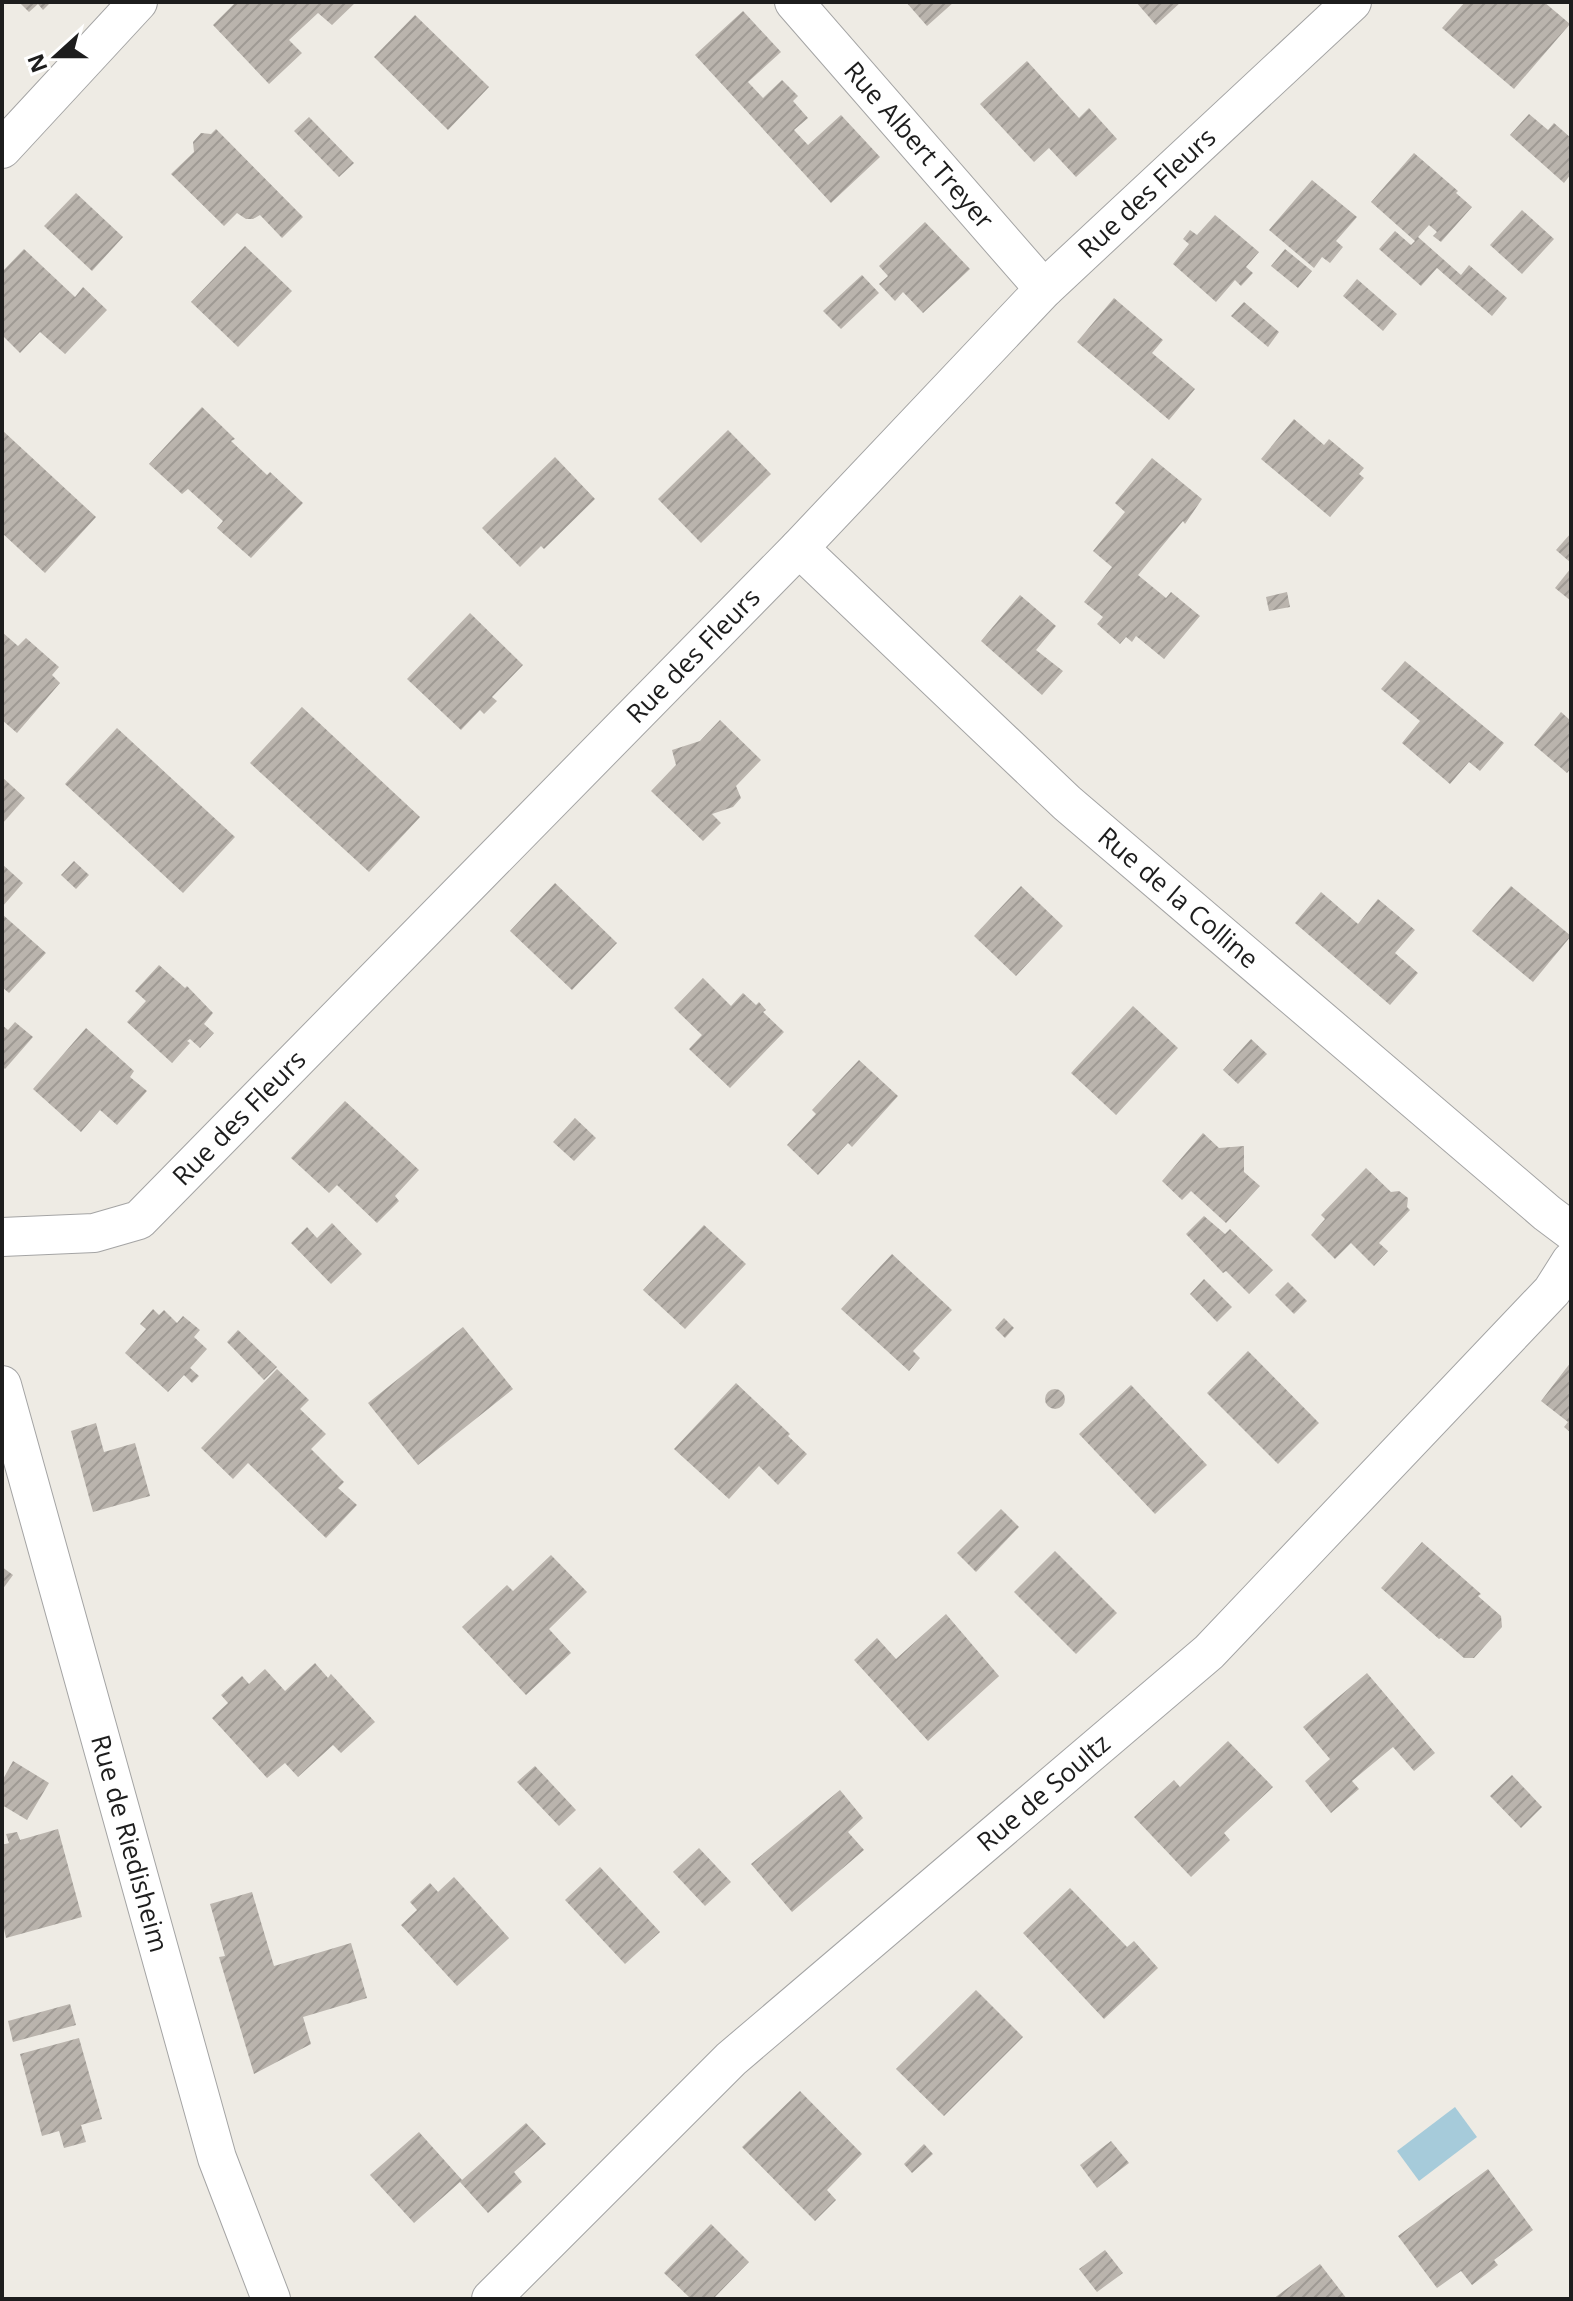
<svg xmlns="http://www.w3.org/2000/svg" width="1573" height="2301" viewBox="0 0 1573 2301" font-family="'Open Sans',sans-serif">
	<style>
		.water { fill: #a6cbda }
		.building { fill: url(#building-hatch) }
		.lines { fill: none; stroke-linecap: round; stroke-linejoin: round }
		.street-casing { stroke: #a4a4a4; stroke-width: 40 }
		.street { stroke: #fff; stroke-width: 38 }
		.labels { text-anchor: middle; stroke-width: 7; stroke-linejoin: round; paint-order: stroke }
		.street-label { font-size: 26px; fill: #1d1d1d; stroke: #fff }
	</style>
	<defs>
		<pattern id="building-hatch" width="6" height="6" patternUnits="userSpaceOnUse" patternTransform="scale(2)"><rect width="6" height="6" fill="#bab4ad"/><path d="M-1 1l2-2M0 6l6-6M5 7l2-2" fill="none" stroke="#9f9a94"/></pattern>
	</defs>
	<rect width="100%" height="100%" fill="#eeebe4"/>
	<polygon class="water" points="1455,2107 1477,2137 1419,2181 1397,2151"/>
	<g class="building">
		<polygon points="19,2 51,2 43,10 38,4 29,12"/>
		<polygon points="236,2 356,2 332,25 318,13 289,40 302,53 269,84 213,25"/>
		<polygon points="906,2 954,2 927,26"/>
		<polygon points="1136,2 1181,2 1156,25"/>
		<polygon points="1465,2 1544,2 1570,24 1514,89 1442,28"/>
		<polygon points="743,11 781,52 748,82 763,98 782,80 798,96 793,101 808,118 794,130 808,145 841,115 880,157 831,203 695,55"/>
		<polygon points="415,15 489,87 448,130 374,57"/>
		<polygon points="1027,61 1079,118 1089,108 1117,139 1076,177 1049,148 1034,162 980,104"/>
		<polygon points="1529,114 1548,130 1554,123 1571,138 1571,174 1564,183 1510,135"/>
		<polygon points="309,117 354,163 339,177 294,131"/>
		<polygon points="216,129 303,217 282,238 260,215 253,219 246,219 237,213 224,226 171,174 194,152 193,142 201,133 211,134"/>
		<polygon points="1414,153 1458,191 1456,193 1472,207 1441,242 1433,236 1437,232 1429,225 1418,237 1461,275 1469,265 1507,298 1492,316 1437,268 1421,286 1379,249 1395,231 1411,245 1415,241 1371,202"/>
		<polygon points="1312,180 1357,217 1336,241 1343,247 1330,263 1322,257 1314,268 1269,230"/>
		<polygon points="76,193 123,237 92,271 44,226"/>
		<polygon points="1522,210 1554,239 1522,274 1490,245"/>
		<polygon points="1215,215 1259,252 1246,267 1253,273 1241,286 1235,280 1216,302 1173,264 1189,244 1183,239 1190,230 1197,235"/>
		<polygon points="925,222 970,269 923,313 903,292 895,301 879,284 888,276 879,266"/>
		<polygon points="245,246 292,291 238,347 191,302"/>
		<polygon points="24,249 75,297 83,287 107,310 65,354 40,332 20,353 2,335 2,272"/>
		<polygon points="1285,249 1312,271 1298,288 1271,266"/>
		<polygon points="862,275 879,293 841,329 823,311"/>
		<polygon points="1357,279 1397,314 1383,331 1343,296"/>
		<polygon points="1114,298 1163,340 1152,353 1195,389 1169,420 1077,342"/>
		<polygon points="1244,302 1279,332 1268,347 1231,316"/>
		<polygon points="202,407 235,439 231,441 267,475 270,472 303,503 251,558 217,528 223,521 188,489 182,494 149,464"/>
		<polygon points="1294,419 1324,445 1329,439 1364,468 1359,474 1364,478 1330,517 1261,459"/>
		<polygon points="2,430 96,517 45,573 2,533"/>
		<polygon points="728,430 771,474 701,543 658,499"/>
		<polygon points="555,457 595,499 544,549 541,546 520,567 482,528"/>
		<polygon points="1152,458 1202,499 1185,524 1183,521 1138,575 1166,598 1171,592 1200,616 1164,659 1136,636 1132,642 1126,637 1120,644 1097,624 1103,617 1084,602 1112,567 1093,551 1125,512 1115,503"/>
		<polygon points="1571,533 1571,563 1556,550"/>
		<polygon points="1571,568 1571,601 1555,588"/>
		<polygon points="1287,592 1290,607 1269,611 1266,597"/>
		<polygon points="1020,595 1056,626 1036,650 1063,671 1042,695 981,641"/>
		<polygon points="470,613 523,665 492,697 497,701 484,714 480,710 461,730 407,679"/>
		<polygon points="2,632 18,646 26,638 59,667 52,675 60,683 17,733 2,720"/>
		<polygon points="1405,661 1504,743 1480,771 1469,762 1450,784 1402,743 1420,721 1381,689"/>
		<polygon points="302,707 420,817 369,872 250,763"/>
		<polygon points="1561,712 1571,721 1571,768 1567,773 1534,745"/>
		<polygon points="720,720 761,760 736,786 741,798 733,807 712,814 721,823 703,841 651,791 676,765 672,750 700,741"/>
		<polygon points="117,728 235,837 183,893 65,784"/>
		<polygon points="2,777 25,798 2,824"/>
		<polygon points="74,861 89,875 76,889 61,875"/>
		<polygon points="2,864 23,883 2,907"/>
		<polygon points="555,883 617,943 572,990 510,931"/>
		<polygon points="1021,886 1063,926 1016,976 974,936"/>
		<polygon points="1511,886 1571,936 1533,982 1472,931"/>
		<polygon points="1321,892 1358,924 1378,899 1415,930 1395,953 1418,973 1390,1005 1295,923"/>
		<polygon points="2,914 46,953 9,993 2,987"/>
		<polygon points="159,965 185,988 187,986 213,1013 204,1024 214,1033 200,1048 190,1039 187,1041 190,1043 172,1063 127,1022 146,1001 135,991"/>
		<polygon points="703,978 731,1006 743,993 756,1005 759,1002 766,1010 763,1012 784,1032 730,1088 689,1049 702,1035 674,1008"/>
		<polygon points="1133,1006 1178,1048 1116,1115 1071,1073"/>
		<polygon points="15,1022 33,1037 5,1069 2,1066 2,1025 8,1030"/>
		<polygon points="86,1028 134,1071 130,1077 147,1091 117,1125 100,1110 81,1132 33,1089"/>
		<polygon points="1251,1039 1267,1054 1238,1084 1223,1070"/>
		<polygon points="859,1060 898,1096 852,1147 848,1143 818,1175 787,1145 816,1114 812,1110"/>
		<polygon points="345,1101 419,1170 395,1196 399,1201 377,1223 337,1185 329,1193 291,1158"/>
		<polygon points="575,1118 596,1138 574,1161 553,1142"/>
		<polygon points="1203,1133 1219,1148 1244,1146 1244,1172 1260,1186 1226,1223 1191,1191 1182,1200 1162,1181"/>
		<polygon points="1366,1168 1391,1192 1399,1191 1408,1198 1407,1207 1410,1210 1379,1243 1388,1251 1374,1266 1351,1243 1335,1259 1311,1235 1325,1219 1321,1215"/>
		<polygon points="1204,1216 1225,1234 1230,1229 1273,1270 1249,1294 1226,1271 1223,1273 1186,1234"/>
		<polygon points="332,1223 362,1254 331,1284 291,1243 307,1227 317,1238"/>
		<polygon points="704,1225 746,1264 685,1329 643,1290"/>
		<polygon points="892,1254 952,1310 913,1351 920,1358 909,1371 841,1309"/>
		<polygon points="1204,1279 1232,1307 1217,1322 1190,1294"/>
		<polygon points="1288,1282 1307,1301 1294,1314 1275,1295"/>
		<polygon points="153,1309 159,1315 164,1310 177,1323 183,1316 200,1330 194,1337 207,1349 190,1368 199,1376 192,1383 184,1375 168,1392 125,1353 146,1329 140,1324"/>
		<polygon points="1004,1318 1014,1328 1005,1338 995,1328"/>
		<polygon points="463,1327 513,1389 418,1465 368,1403"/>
		<polygon points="238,1330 277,1367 264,1380 227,1342"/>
		<polygon points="1248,1351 1319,1423 1278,1464 1207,1393"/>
		<polygon points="1571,1362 1571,1433 1564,1427 1568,1422 1541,1401"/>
		<polygon points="277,1369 309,1400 300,1409 326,1434 311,1449 344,1482 338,1488 357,1505 326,1538 248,1463 233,1479 201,1448"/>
		<polygon points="736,1383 790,1434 788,1436 807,1454 778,1485 759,1466 729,1499 674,1449"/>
		<polygon points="1131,1385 1207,1465 1155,1514 1079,1434"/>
		<circle cx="1055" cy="1399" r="10"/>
		<polygon points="96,1423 104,1452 135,1443 150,1496 93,1512 71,1431"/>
		<polygon points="1001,1509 1019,1527 976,1572 957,1553"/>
		<polygon points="1422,1542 1481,1594 1478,1596 1501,1616 1502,1627 1474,1658 1464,1658 1441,1638 1439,1639 1381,1588"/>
		<polygon points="1055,1551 1117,1613 1076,1654 1014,1592"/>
		<polygon points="551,1555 587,1592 549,1629 571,1653 526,1695 462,1627 507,1585 513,1591"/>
		<polygon points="2,1567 13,1575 2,1590"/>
		<polygon points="946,1614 999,1676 928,1741 854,1660 877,1638 896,1659"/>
		<polygon points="315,1663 328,1678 331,1674 375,1722 341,1753 333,1745 298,1777 285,1763 267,1778 212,1718 228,1703 221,1695 242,1676 249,1684 265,1669 285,1691"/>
		<polygon points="1367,1673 1435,1753 1414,1771 1393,1747 1352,1781 1359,1789 1331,1813 1305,1781 1330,1759 1303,1727"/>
		<polygon points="1228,1741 1273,1787 1224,1833 1230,1840 1191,1877 1134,1817 1174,1780 1180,1787"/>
		<polygon points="13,1761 49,1783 27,1820 2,1805 2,1781"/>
		<polygon points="535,1766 576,1810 559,1826 517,1782"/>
		<polygon points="1512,1775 1542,1807 1521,1828 1490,1796"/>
		<polygon points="840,1790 863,1818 848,1832 864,1850 792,1912 751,1864"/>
		<polygon points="58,1829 82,1917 6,1938 2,1920 2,1845 9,1843 6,1834 17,1832 20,1840"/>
		<polygon points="699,1848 731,1882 705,1906 673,1872"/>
		<polygon points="600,1867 660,1932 625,1964 565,1900"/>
		<polygon points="454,1877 509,1938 457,1986 401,1925 417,1910 410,1902 430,1883 438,1892"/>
		<polygon points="1070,1888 1127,1947 1134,1941 1158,1968 1104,2019 1023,1933"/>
		<polygon points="252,1892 274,1966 351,1943 367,1998 303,2017 311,2044 254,2074 219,1957 225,1956 210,1904"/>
		<polygon points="976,1990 1023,2037 944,2116 896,2069"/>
		<polygon points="70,2004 76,2025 13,2042 8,2021"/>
		<polygon points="79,2038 102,2119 81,2125 86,2142 64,2148 59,2131 42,2136 20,2054"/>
		<polygon points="800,2091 862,2154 827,2190 836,2200 815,2221 742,2147"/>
		<polygon points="526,2123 546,2144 514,2172 522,2182 488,2213 460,2182 414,2223 370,2175 419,2132 462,2180"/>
		<polygon points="1111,2141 1129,2163 1097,2188 1080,2165"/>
		<polygon points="924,2144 933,2154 912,2173 904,2164"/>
		<polygon points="1488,2169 1533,2230 1494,2260 1498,2265 1472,2285 1461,2271 1437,2288 1398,2236"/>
		<polygon points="711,2224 749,2262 713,2299 691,2299 664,2273"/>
		<polygon points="1105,2250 1123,2273 1097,2292 1079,2269"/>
		<polygon points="1320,2264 1347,2299 1273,2299"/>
	</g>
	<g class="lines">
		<defs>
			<g id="street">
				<path id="s1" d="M794 2 1044 289"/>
				<polyline points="2,149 138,2"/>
				<path id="s2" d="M799 548 1067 803 1547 1213 1571 1231"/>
				<path id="s3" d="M2 1237 94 1233 139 1220 799 548 1044 289 1352 2"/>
				<path id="s4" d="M2 1385 217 2158 271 2299"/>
				<path id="s5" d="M491 2299 731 2059 1209 1652 1552 1291 1571 1261"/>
			</g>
		</defs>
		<use href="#street" class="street-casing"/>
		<use href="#street" class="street"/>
	</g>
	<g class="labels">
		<g class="street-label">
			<text dy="9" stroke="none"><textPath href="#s1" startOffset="190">Rue Albert Treyer</textPath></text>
			<text dy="9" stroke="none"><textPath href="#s3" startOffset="1578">Rue des Fleurs</textPath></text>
			<text dy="9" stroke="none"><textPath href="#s3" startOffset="930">Rue des Fleurs</textPath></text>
			<text dy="9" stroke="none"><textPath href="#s2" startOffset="516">Rue de la Colline</textPath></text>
			<text dy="9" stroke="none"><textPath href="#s3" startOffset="282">Rue des Fleurs</textPath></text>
			<text dy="9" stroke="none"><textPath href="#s5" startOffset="750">Rue de Soultz</textPath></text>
			<text dy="9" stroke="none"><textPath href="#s4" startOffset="476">Rue de Riedisheim</textPath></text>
		</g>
	</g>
	<rect width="1573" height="2301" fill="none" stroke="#1d1d1d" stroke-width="8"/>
	<g transform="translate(56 56) rotate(249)" stroke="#ffffff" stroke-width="6" paint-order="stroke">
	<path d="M0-6L14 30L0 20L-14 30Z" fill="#1d1d1d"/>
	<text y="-12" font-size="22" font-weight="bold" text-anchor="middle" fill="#1d1d1d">N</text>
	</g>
</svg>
